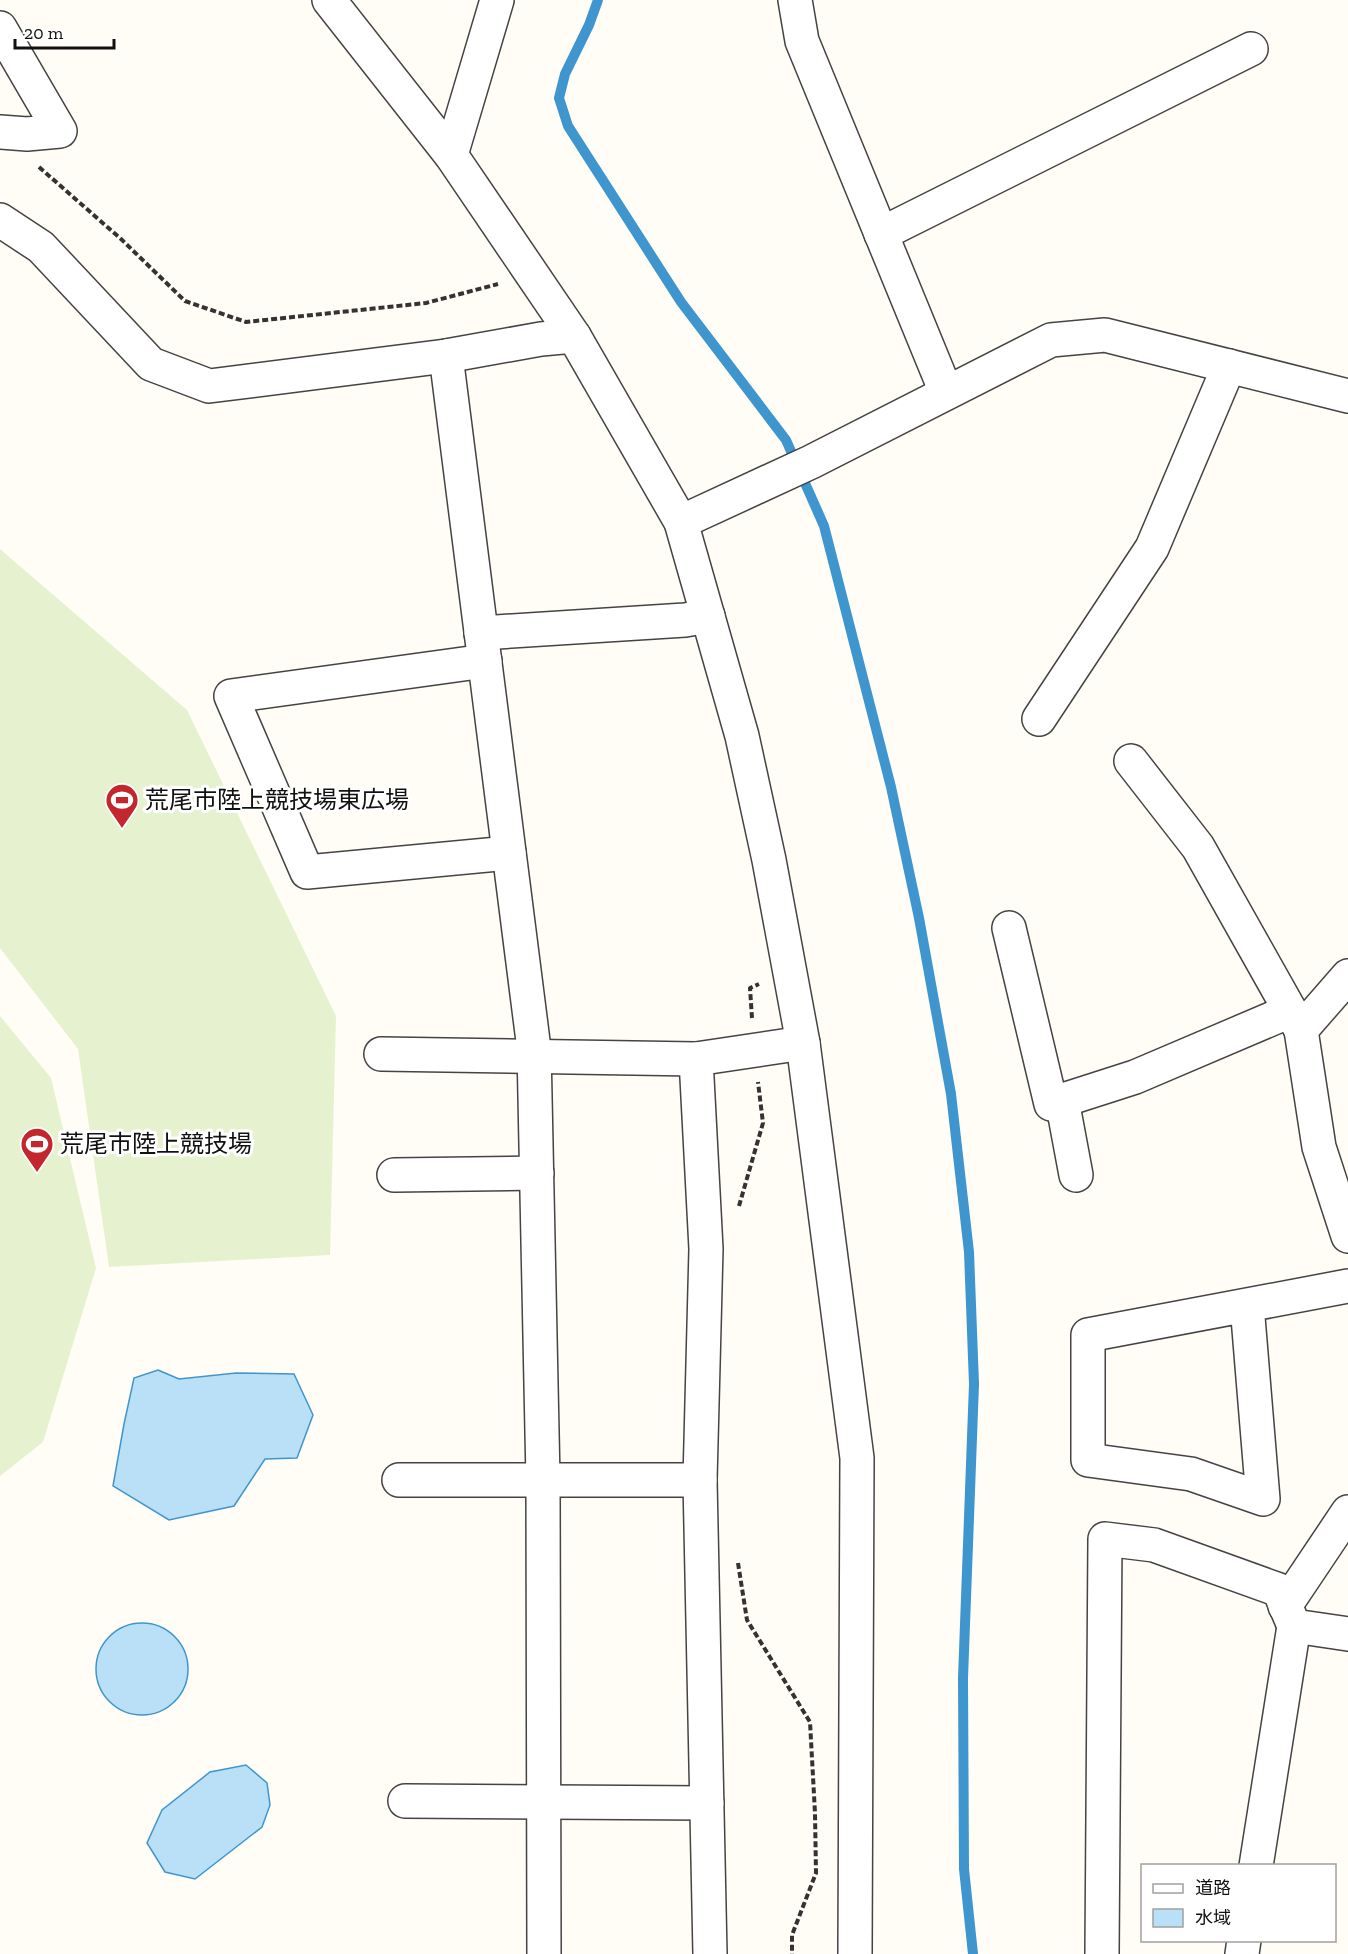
<svg xmlns="http://www.w3.org/2000/svg" width="1348" height="1954" viewBox="0 0 1348 1954" font-family="'Zilla Slab','Noto Sans JP',serif">
	<style>
		.pitch { fill: #e6f2cf }
		.water { fill: #b9e0f7; stroke: #3f96cf; stroke-width: 1.5 }
		.lines { fill: none; stroke-linecap: round; stroke-linejoin: round }
		.stream { stroke: #3f96cf; stroke-width: 10 }
		.minor-casing { stroke: #444; stroke-width: 36 }
		.tertiary-casing { stroke: #444; stroke-width: 36 }
		.path { stroke: #333; stroke-width: 4; stroke-dasharray: 6 3; stroke-linecap: butt }
		.minor { stroke: #fff; stroke-width: 33 }
		.tertiary { stroke: #fff; stroke-width: 33 }
		.labels { text-anchor: middle; stroke-width: 6; stroke-linejoin: round; paint-order: stroke }
		.poi-label { font-size: 24px; fill: #111; stroke: #fff; text-anchor: start }
	</style>
	<rect width="100%" height="100%" fill="#fffdf5"/>
	<g class="pitch">
		<polygon points="0,549 187,710 336,1016 330,1255 109,1267 78,1049 0,948"/>
		<polygon points="0,1016 51,1078 96,1268 43,1442 0,1476"/>
	</g>
	<g class="water">
		<polygon points="158,1370 179,1379 236,1373 294,1374 313,1415 297,1458 265,1459 234,1506 169,1520 113,1486 124,1424 134,1378"/>
		<circle cx="142" cy="1669" r="46"/>
		<polygon points="246,1765 267,1783 270,1805 262,1827 195,1879 165,1872 147,1843 162,1810 210,1772"/>
	</g>
	<g class="lines">
		<polyline class="stream" points="598,0 589,25 565,74 559,98 568,126 681,302 786,440 824,526 891,787 919,918 951,1094 969,1252 974,1384 963,1678 964,1869 973,1954"/>
		<defs>
			<g id="minor">
				<polyline points="795,0 802,41 946,392"/>
				<polyline points="0,28 60,131 27,134 0,132"/>
				<polyline points="451,155 497,0"/>
				<polyline points="0,220 41,247 151,364 209,386 446,356 541,339 574,336"/>
				<polyline points="881,234 1251,49"/>
				<polyline points="446,356 534,1049 543,1480 544,1954"/>
				<polyline points="681,522 811,462 1051,340 1105,335 1348,396"/>
				<polyline points="481,633 685,620 708,616"/>
				<polyline points="485,661 231,696 307,872 509,853"/>
				<polyline points="1039,719 1152,548 1229,366"/>
				<polyline points="1131,761 1198,847 1301,1030"/>
				<polyline points="1009,928 1051,1104 1135,1077 1290,1011"/>
				<polyline points="1348,976 1301,1030 1319,1147 1348,1236"/>
				<polyline points="381,1054 696,1059"/>
				<polyline points="1062,1100 1076,1175"/>
				<polyline points="394,1175 537,1173"/>
				<polyline points="1247,1305 1263,1499 1191,1474 1088,1460 1088,1335 1348,1286"/>
				<polyline points="399,1480 700,1480"/>
				<polyline points="1285,1606 1348,1512"/>
				<polyline points="405,1801 707,1803"/>
				<polyline points="1256,1866 1294,1626"/>
				<polyline points="710,1954 700,1480 706,1249 696,1059 803,1043"/>
				<polyline points="1102,1954 1105,1539 1154,1545 1279,1590 1294,1626 1348,1634"/>
				<polyline points="1242,1954 1244,1940"/>
			</g>
			<polyline id="tertiary" points="329,0 451,155 574,336 681,522 742,736 769,860 803,1043 857,1458 855,1954"/>
		</defs>
		<use href="#minor" class="minor-casing"/>
		<use href="#tertiary" class="tertiary-casing"/>
		<g class="path">
			<polyline points="39,167 121,239 185,301 246,322 426,303 498,284"/>
			<polyline points="752,1018 750,988 759,984"/>
			<polyline points="739,1206 763,1123 758,1082"/>
			<polyline points="738,1563 747,1620 810,1722 815,1813 816,1873 792,1935 792,1954"/>
		</g>
		<use href="#minor" class="minor"/>
		<use href="#tertiary" class="tertiary"/>
	</g>
	<defs>
		<symbol id="stadium-pin" viewBox="-11 -11 22 30"><path d="M0 17L-7.5 6A9.5 9.5 0 1 1 7.5 6Z" fill="#c4262e" stroke="#fff"/><path d="M0-5a6.5 5 0 1 0 0 10a6.5 5 0 1 0 0-10ZM-3.5-1.8h7v3.6h-7Z" fill="#fff"/></symbol>
	</defs>
	<g fill-rule="evenodd">
		<use href="#stadium-pin" x="103" y="781" width="38" height="52"/>
		<use href="#stadium-pin" x="18" y="1125" width="38" height="52"/>
	</g>
	<g class="labels">
		<g class="poi-label">
			<text x="145" y="808">荒尾市陸上競技場東広場</text>
			<text x="60" y="1152">荒尾市陸上競技場</text>
		</g>
	</g>
	<rect x="1141" y="1864" width="195" height="78" fill="#ffffff" stroke="#a0a0a0" stroke-width="1.5"/>
	<rect x="1153" y="1884" width="30" height="9" fill="#ffffff" stroke="#a0a0a0" stroke-width="1.5"/>
	<text x="1195" y="1894" font-size="18" fill="#111111">道路</text>
	<rect x="1153" y="1909" width="30" height="18" fill="#b9e0f7" stroke="#a0a0a0" stroke-width="1.5"/>
	<text x="1195" y="1924" font-size="18" fill="#111111">水域</text>
	<path d="M15 39v9h99v-9" fill="none" stroke="#111111" stroke-width="3"/>
	<text x="24" y="39" font-size="18" fill="#111111" stroke="#ffffff" stroke-width="4.5" paint-order="stroke">20 m</text>
</svg>
